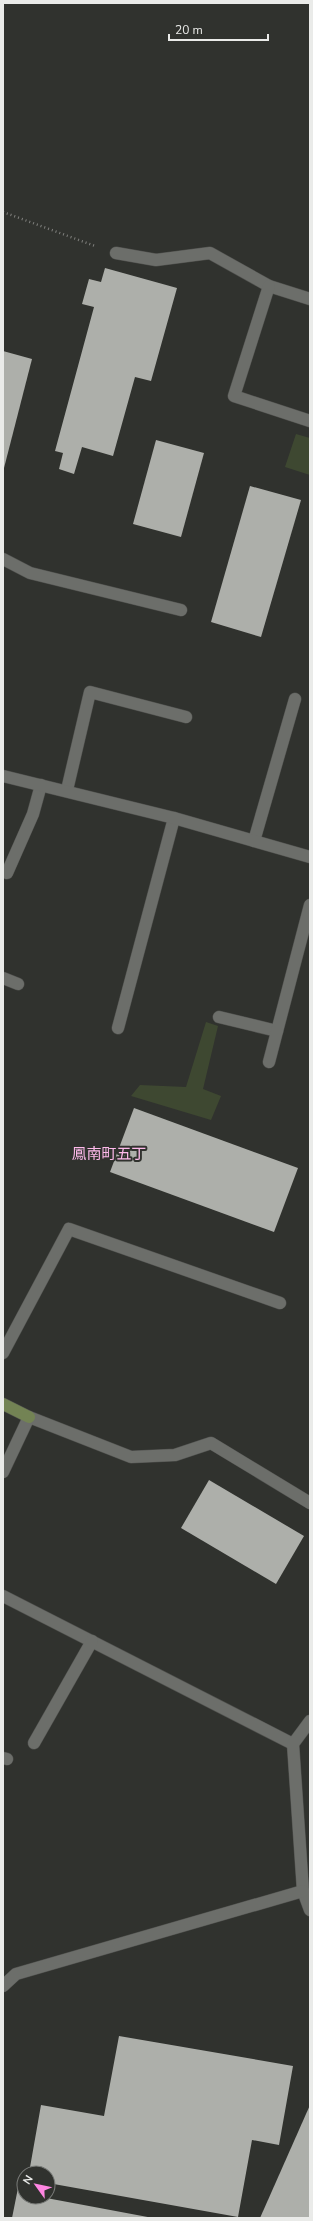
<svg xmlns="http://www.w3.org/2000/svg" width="313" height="2221" viewBox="0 0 313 2221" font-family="'Nunito Sans','Noto Sans JP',sans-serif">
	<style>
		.green { fill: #3e4831 }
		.building { fill: #adafaa }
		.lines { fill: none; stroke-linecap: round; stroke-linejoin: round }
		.lane-casing { stroke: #4f504d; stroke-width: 13 }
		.street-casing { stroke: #4f504d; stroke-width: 13 }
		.secondary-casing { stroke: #4f504d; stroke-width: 13 }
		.path { stroke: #80817e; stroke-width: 2.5; stroke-dasharray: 1 3; stroke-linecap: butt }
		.lane { stroke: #6c6e6a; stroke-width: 12 }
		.street { stroke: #6c6e6a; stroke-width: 12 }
		.secondary { stroke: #738354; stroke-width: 12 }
		.labels { text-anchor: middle; stroke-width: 4; stroke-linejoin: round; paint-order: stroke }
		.neighbourhood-label { font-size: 15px; fill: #fdb9ea; stroke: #30322e }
	</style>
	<rect width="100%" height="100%" fill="#30322e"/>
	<g class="green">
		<polygon points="296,434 310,438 310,475 285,467"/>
		<polygon points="206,1022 218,1026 203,1089 221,1096 211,1120 131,1096 140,1085 186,1087"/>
	</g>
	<g class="building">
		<polygon points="105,268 177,288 151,381 135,377 113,456 82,447 74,474 59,469 63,453 55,451 94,307 82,304 89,279 101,282"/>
		<polygon points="3,351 32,359 4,468 3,468"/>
		<polygon points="156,440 204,453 181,537 133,524"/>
		<polygon points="250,486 301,500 261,637 211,622"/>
		<polygon points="134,1108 298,1168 274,1232 110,1172"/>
		<polygon points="209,1480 304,1536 276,1584 181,1528"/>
		<polygon points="119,2036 293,2066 279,2145 252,2140 238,2217 48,2183 48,2173 29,2173 41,2105 104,2116"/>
		<polygon points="310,2105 310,2218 260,2218"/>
		<polygon points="18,2188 24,2189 24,2197 41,2197 153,2218 12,2218"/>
	</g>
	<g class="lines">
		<defs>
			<g id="lane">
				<polyline points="67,790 90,692 186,717"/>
				<polyline points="254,841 295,699"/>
				<polyline points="7,873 33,814 41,785"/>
				<polyline points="118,1028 174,818"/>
			</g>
			<g id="street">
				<polyline points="116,253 156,260 210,253 269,286 310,299"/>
				<polyline points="269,286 234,396 310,421"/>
				<polyline points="3,559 30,573 181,610"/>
				<polyline points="3,776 174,818 310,857"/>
				<polyline points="3,978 18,984"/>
				<polyline points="219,1017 277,1031"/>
				<polyline points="269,1062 310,905"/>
				<polyline points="3,1353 69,1229 280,1303"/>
				<polyline points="3,1472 29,1417 131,1457 175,1455 211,1443 310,1503"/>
				<polyline points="3,1596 293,1744"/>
				<polyline points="310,1721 293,1744 303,1891 310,1910"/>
				<polyline points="34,1743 92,1641"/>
				<polyline points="3,1758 7,1759"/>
				<polyline points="3,1986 16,1974 303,1891"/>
			</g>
			<polyline id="secondary" points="3,1404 29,1417"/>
		</defs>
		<use href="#lane" class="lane-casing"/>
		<use href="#street" class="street-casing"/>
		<use href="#secondary" class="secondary-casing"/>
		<polyline class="path" points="3,212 95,246"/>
		<use href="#lane" class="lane"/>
		<use href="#street" class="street"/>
		<use href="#secondary" class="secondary"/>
	</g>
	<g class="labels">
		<g class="neighbourhood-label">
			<text x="109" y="1159">鳳南町五丁</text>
		</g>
	</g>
	<rect width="313" height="2221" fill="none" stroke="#eaebe9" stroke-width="8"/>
	<g transform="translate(36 2185) rotate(303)"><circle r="19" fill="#30322e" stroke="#7a7c79"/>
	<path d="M0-3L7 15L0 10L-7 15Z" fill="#fe86e1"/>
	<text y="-6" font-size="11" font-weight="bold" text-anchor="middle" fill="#eaebe9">N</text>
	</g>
	<path d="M169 34v6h99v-6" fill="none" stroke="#eaebe9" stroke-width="2"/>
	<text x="175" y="34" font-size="12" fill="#eaebe9" stroke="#30322e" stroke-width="3" paint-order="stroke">20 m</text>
</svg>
